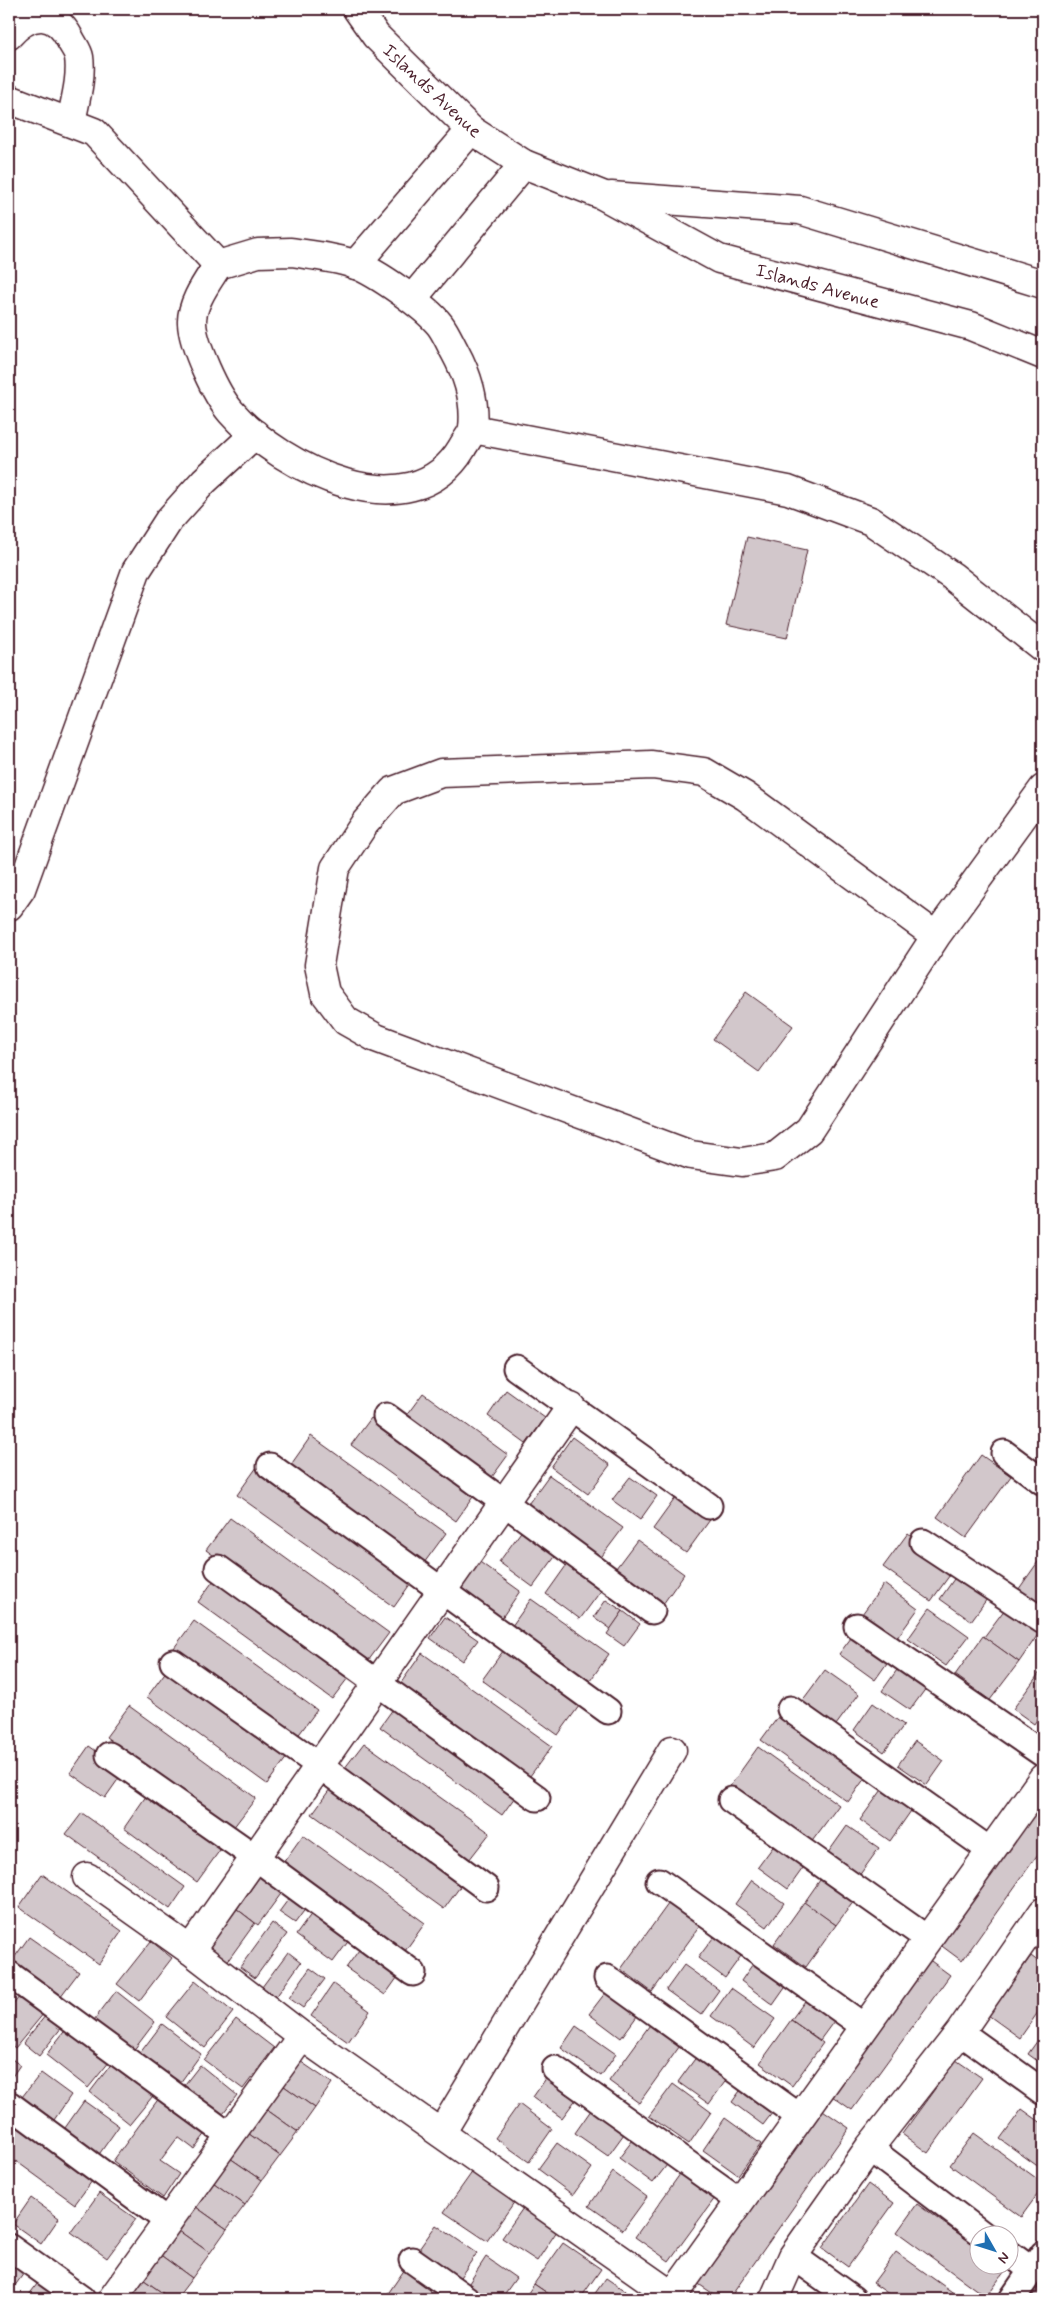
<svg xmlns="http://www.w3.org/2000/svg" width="1052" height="2308" viewBox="0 0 1052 2308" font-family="Mynerve,sans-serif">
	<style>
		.building { fill: #d2c7cb; stroke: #4a1f2b }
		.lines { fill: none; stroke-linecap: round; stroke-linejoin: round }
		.pedestrian-casing { stroke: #4a1f2b; stroke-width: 29 }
		.minor-casing { stroke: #4a1f2b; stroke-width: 31 }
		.tertiary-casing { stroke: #4a1f2b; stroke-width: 31 }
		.pedestrian { stroke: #fff; stroke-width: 25 }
		.minor { stroke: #fff; stroke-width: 28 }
		.tertiary { stroke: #fff; stroke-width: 28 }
		.labels { text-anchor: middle; stroke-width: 4; stroke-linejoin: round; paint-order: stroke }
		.street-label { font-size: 19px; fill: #4a1f2b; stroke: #fff }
	</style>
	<rect width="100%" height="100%" fill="#fff"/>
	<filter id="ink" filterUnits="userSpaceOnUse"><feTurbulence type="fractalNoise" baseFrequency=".02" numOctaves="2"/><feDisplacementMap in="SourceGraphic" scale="10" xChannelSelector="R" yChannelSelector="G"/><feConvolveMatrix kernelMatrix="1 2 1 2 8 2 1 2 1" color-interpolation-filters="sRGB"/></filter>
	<g filter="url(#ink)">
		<g class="building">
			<polygon points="747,537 807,550 787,638 726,625"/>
			<polygon points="746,992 793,1026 759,1072 713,1039"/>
			<polygon points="506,1390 545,1418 526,1444 488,1416"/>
			<polygon points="423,1393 508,1455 492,1477 406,1416"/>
			<polygon points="371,1418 475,1494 456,1521 351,1445"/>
			<polygon points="311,1436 446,1533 424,1563 290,1466"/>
			<polygon points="572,1437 610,1465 588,1494 551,1467"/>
			<polygon points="981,1455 1011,1476 966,1538 937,1517"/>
			<polygon points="257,1467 413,1580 394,1607 237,1495"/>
			<polygon points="549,1475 623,1528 599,1560 526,1507"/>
			<polygon points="630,1477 657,1496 640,1520 612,1500"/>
			<polygon points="679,1493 712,1517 686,1553 653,1529"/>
			<polygon points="230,1518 389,1633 365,1665 206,1550"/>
			<polygon points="523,1529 557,1554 533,1587 499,1562"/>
			<polygon points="908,1533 955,1568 931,1601 883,1567"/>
			<polygon points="637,1540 684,1574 661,1607 613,1572"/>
			<polygon points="1040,1559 1043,1561 1043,1613 1016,1593"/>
			<polygon points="477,1560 520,1591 497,1625 453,1593"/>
			<polygon points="568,1563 603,1588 580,1619 546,1594"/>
			<polygon points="961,1569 992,1592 971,1621 940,1599"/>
			<polygon points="219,1573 354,1670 332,1699 198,1602"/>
			<polygon points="884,1584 918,1609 897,1638 862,1614"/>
			<polygon points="531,1599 609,1654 585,1688 507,1633"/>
			<polygon points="606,1600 623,1611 611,1629 594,1617"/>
			<polygon points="930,1608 969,1636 946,1666 908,1639"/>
			<polygon points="1005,1609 1039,1633 1019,1662 984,1637"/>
			<polygon points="623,1611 640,1624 624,1646 607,1634"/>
			<polygon points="445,1617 478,1640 462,1661 430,1638"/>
			<polygon points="194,1621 317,1710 294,1741 171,1652"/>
			<polygon points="983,1636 1019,1662 990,1700 955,1675"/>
			<polygon points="851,1638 887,1663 875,1680 839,1654"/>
			<polygon points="506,1647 582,1702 558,1735 482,1680"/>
			<polygon points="422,1653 552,1746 527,1780 398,1687"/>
			<polygon points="904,1660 932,1680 910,1710 882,1691"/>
			<polygon points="1043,1668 1043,1711 1034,1724 1013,1709"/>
			<polygon points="167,1670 287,1757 267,1784 147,1697"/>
			<polygon points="825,1670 859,1694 836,1725 802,1701"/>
			<polygon points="398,1702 520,1790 502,1815 380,1727"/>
			<polygon points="873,1703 904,1725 884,1752 854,1730"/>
			<polygon points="129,1706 256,1798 233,1828 106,1737"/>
			<polygon points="781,1713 867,1775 848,1802 761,1740"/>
			<polygon points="915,1741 944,1761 927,1785 898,1765"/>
			<polygon points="364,1743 490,1833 469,1860 344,1769"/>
			<polygon points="89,1746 124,1771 105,1798 70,1773"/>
			<polygon points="758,1747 839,1805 810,1844 730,1786"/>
			<polygon points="335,1782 467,1877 444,1909 312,1814"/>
			<polygon points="884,1787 913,1808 890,1841 860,1820"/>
			<polygon points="151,1789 225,1843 197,1882 124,1828"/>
			<polygon points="1043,1795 1043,1847 962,1961 931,1938"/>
			<polygon points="82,1813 185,1887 170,1909 66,1834"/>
			<polygon points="847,1826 879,1848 856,1880 825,1857"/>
			<polygon points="303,1835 425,1923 405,1951 283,1863"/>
			<polygon points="778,1840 808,1861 788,1889 758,1867"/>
			<polygon points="827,1870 860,1893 836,1925 804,1903"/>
			<polygon points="42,1874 122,1931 99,1964 19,1907"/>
			<polygon points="261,1875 283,1891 258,1925 237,1909"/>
			<polygon points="752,1880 784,1903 767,1927 735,1904"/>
			<polygon points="293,1893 309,1904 295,1923 279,1912"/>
			<polygon points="671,1900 702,1923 652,1992 621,1969"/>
			<polygon points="804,1902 836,1925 806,1967 774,1944"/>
			<polygon points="237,1909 255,1923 224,1966 205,1952"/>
			<polygon points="312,1913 350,1939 333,1962 296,1935"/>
			<polygon points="272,1923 287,1934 255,1978 240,1967"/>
			<polygon points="719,1930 746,1949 725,1978 698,1958"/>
			<polygon points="29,1937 79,1972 57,2001 9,1965"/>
			<polygon points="151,1941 172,1958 139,2001 117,1984"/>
			<polygon points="364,1943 402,1971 385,1995 346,1968"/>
			<polygon points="288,1952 301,1962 276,1997 262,1987"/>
			<polygon points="920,1953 950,1975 852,2110 822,2089"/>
			<polygon points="759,1955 792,1978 773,2005 741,1981"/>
			<polygon points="1031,1956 1043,1965 1043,2005 1020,2038 988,2015"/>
			<polygon points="684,1965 719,1990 701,2015 666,1990"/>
			<polygon points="310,1968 325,1979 303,2008 289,1998"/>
			<polygon points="195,1981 233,2012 205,2048 166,2017"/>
			<polygon points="9,1982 19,1990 9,2003"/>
			<polygon points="819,1982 848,2002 820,2040 791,2020"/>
			<polygon points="333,1984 370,2011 348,2042 311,2016"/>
			<polygon points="26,1988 49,2007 15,2048 9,2043 9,2010"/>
			<polygon points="609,1988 640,2012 621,2038 589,2014"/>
			<polygon points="731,1988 775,2019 754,2048 711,2016"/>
			<polygon points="116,1991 155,2022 133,2051 94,2020"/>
			<polygon points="46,2015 62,2027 39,2056 23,2043"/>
			<polygon points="236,2019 274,2048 243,2089 204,2060"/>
			<polygon points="791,2020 823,2043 792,2086 760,2063"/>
			<polygon points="652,2022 682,2043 639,2103 609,2081"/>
			<polygon points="162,2024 201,2054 180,2083 140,2053"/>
			<polygon points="576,2026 616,2054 601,2076 561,2048"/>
			<polygon points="67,2028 110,2061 88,2088 46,2055"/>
			<polygon points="1043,2033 1043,2065 1028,2054"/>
			<polygon points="697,2056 727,2079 709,2104 678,2082"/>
			<polygon points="9,2057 20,2065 9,2081"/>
			<polygon points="294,2057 332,2083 315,2108 277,2081"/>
			<polygon points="116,2058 157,2091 130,2124 90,2092"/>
			<polygon points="956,2060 982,2078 928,2153 902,2134"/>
			<polygon points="200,2065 237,2095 220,2117 182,2088"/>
			<polygon points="41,2073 71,2095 54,2120 22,2097"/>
			<polygon points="547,2077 577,2098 562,2118 533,2097"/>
			<polygon points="750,2077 782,2100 763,2125 732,2102"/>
			<polygon points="277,2081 315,2108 298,2132 260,2105"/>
			<polygon points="673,2084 711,2112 689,2144 649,2116"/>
			<polygon points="165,2090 213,2124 194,2149 178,2137 160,2161 179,2174 163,2198 113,2161"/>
			<polygon points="84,2101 119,2126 95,2160 60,2135"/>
			<polygon points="596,2103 629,2127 608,2156 575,2133"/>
			<polygon points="519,2104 552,2129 529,2162 495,2138"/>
			<polygon points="260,2105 298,2132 280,2156 242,2129"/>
			<polygon points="817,2106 849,2128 729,2299 721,2299 694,2281"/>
			<polygon points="9,2109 98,2173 75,2204 9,2156"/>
			<polygon points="1022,2109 1043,2124 1043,2170 1000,2139"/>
			<polygon points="725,2118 761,2144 738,2175 703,2150"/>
			<polygon points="242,2129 280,2156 262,2180 224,2154"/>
			<polygon points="974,2133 1043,2183 1043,2187 1021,2217 950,2165"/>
			<polygon points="636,2136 670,2161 653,2183 619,2158"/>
			<polygon points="557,2143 592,2168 573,2195 538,2169"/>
			<polygon points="224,2154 262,2180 245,2205 207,2178"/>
			<polygon points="688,2163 723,2187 669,2261 635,2237"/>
			<polygon points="473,2171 515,2201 487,2241 444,2212"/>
			<polygon points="613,2172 647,2197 623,2230 589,2206"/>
			<polygon points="207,2178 245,2205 227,2229 189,2202"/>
			<polygon points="868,2184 894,2203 848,2267 822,2248"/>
			<polygon points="9,2185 15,2190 9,2199"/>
			<polygon points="99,2193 136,2219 107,2258 71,2232"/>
			<polygon points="31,2198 59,2218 41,2244 13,2224"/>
			<polygon points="189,2202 227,2229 210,2253 172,2226"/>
			<polygon points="917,2204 980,2249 980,2266 1003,2266 1007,2268 986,2297 897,2232"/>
			<polygon points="523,2208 557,2231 537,2261 502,2238"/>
			<polygon points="436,2225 477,2253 458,2280 417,2252"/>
			<polygon points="172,2226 210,2253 192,2278 155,2251"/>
			<polygon points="563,2243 601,2269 580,2299 556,2299 534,2284"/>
			<polygon points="9,2251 29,2266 9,2294"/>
			<polygon points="155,2251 192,2278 176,2299 171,2299 137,2275"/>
			<polygon points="896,2252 962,2299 896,2299 873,2283"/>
			<polygon points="486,2257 516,2278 501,2299 486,2299 467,2286"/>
			<polygon points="405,2269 450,2299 393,2299 387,2295"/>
			<polygon points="137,2275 171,2299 119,2299"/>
			<polygon points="606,2278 637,2299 591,2299"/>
			<polygon points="40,2280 66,2299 26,2299"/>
			<polygon points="1043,2281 1043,2299 1030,2299"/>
			<polygon points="534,2284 556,2299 524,2299"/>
		</g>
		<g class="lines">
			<defs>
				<g id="pedestrian">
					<polyline points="516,1368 709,1506"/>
					<polyline points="386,1416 652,1611"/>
					<polyline points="1004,1453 1043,1482"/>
					<polyline points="270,1466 608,1711"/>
					<polyline points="923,1542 1043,1621"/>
					<polyline points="218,1568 537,1798"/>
					<polyline points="857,1626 1043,1754"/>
					<polyline points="173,1662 320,1766 486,1888"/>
					<polyline points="790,1709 991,1851"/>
					<polyline points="109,1755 255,1857 413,1973"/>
					<polyline points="731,1800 928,1939"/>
					<polyline points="659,1881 865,2027"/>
					<polyline points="9,1974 230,2136"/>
					<polyline points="607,1978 800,2117"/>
					<polyline points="960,2032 1043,2092"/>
					<polyline points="555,2069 740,2201"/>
					<polyline points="9,2104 169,2222"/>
					<polyline points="869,2148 985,2236"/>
					<polyline points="9,2247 82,2299"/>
					<polyline points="1010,2254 1032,2270"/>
					<polyline points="793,2256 853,2299"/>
					<polyline points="412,2260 467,2299"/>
					<polyline points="1012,2299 1043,2254"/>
				</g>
				<g id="minor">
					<path d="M9 35C30 12 54 9 70 39 73 45 78 51 79 57 82 78 75 101 71 122"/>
					<polyline points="9,99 94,132 218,265"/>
					<path d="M291 252C311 255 334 257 354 264 376 272 426 307 440 325 446 333 450 343 455 352 467 374 476 402 473 428 472 434 465 442 462 448 411 534 280 468 231 412 216 395 193 345 192 323 191 303 208 281 218 265L258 253Z"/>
					<polyline points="355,265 471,130"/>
					<polyline points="412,299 524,164"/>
					<polyline points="473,429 788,490 871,521 952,576 1043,648"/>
					<polyline points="9,906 21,889 136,571 169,520 204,481 255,434"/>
					<polyline points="936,936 745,796 704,772 652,765 441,773 393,791 365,823 335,868 319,965 325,993 346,1021 376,1038 691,1155 742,1162 775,1157 809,1130 936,936 1043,789"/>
					<polyline points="87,1877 190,1950 302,2036 677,2299"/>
					<polyline points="190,1950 571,1407"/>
					<polyline points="441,2133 672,1750"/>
					<polyline points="673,2295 1043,1778"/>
					<polyline points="112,2299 302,2036"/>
					<polyline points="774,2299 793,2256 869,2148 960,2032 1043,1912"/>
				</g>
				<g id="tertiary">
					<polyline points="357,9 376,36 471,130 524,164 602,195 719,259 971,326 1043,355"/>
					<polyline points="611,196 800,210 1043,284"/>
				</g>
			</defs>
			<use href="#pedestrian" class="pedestrian-casing"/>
			<use href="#minor" class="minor-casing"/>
			<use href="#tertiary" class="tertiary-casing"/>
			<use href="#pedestrian" class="pedestrian"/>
			<use href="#minor" class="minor"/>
			<use href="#tertiary" class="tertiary"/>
		</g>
	</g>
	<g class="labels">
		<g class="street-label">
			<text transform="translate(433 90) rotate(43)" y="7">Islands Avenue</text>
			<text transform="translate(818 285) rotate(15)" y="7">Islands Avenue</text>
		</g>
	</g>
	<rect width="1052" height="2308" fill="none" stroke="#fff" stroke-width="30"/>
	<rect x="15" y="15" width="1022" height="2278" fill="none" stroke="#4a1f2b" stroke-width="2" filter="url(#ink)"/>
	<g transform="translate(994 2250) rotate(129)"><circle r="24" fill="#ffffff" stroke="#b7a5aa"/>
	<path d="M0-4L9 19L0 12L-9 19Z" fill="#1f6fb2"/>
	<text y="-8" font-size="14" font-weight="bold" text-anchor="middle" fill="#4a1f2b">N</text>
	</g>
</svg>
